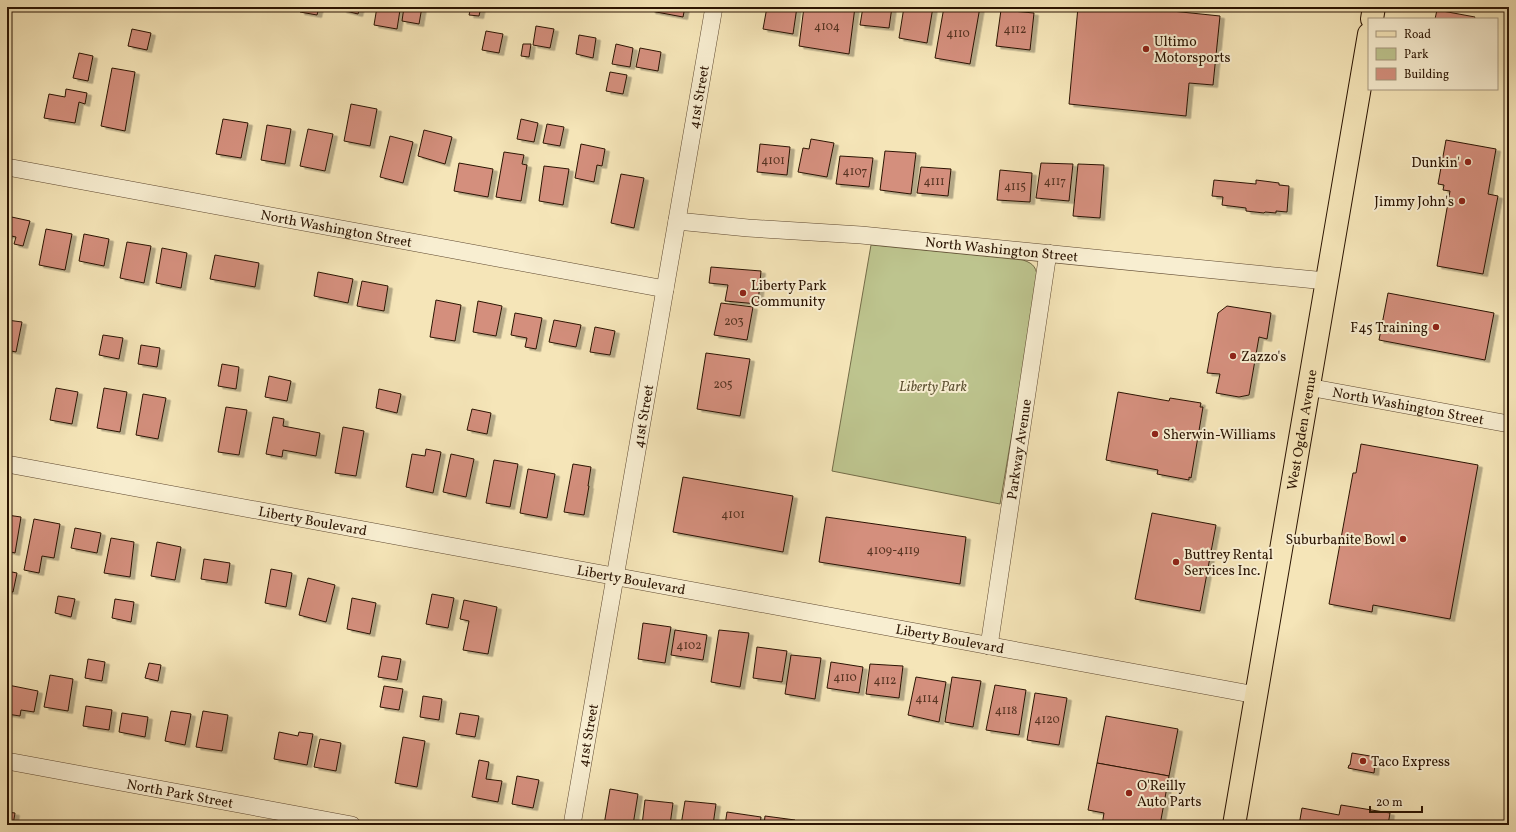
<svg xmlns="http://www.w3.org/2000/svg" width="1516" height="832" viewBox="0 0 1516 832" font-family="Vollkorn,serif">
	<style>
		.green { fill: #bdc48e; stroke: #746c48 }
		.building { fill: #d48f7d; stroke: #2b1402; filter: url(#shadow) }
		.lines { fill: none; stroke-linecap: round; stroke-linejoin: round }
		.minor-casing { stroke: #5e4830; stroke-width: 18 }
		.primary-casing { stroke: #2b1402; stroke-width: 24 }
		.minor { stroke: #f8eed1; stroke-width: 17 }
		.primary { stroke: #f5e5b8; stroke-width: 22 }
		.poi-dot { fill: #8f2418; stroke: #f8eed1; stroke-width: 1.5 }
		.labels { text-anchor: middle; stroke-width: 4; stroke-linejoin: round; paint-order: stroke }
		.number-label { font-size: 12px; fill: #553321 }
		.poi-label { font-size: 14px; fill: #2b1402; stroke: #f8eed1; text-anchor: start }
		.street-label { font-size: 14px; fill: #2b1402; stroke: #f8eed1 }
		.park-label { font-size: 14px; font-style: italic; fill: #5e5233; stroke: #f8eed1 }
	</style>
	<defs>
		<filter id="shadow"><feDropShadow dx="4.5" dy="2.5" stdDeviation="0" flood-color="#0004"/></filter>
	</defs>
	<rect width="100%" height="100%" fill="#f5e5b8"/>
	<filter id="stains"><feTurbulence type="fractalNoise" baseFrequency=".005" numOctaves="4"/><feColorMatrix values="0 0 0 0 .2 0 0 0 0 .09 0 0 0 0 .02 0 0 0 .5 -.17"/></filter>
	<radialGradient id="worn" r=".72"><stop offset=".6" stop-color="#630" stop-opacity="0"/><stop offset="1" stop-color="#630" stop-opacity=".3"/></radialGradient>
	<path class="green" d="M871 245 1023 260C1035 264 1036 268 1038 280L1000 504 832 471Z"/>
	<g class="building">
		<polygon points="301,7 319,7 317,15 300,12"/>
		<polygon points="342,7 360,7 358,14 342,10"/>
		<polygon points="377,7 400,10 397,29 374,25"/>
		<polygon points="404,7 422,7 419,24 402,21"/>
		<polygon points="471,7 481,7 479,16 469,15"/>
		<polygon points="652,7 685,7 683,17 651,11"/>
		<polygon points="767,7 797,7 793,34 763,29"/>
		<polygon points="804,7 855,7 849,54 799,46"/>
		<polygon points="863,7 892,7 889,28 860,25"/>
		<polygon points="904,7 933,7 927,43 899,38"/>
		<polygon points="944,7 980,7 970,64 935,58"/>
		<polygon points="1078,7 1133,7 1220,16 1213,85 1189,83 1186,116 1069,104"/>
		<polygon points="1001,10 1034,13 1030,50 996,46"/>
		<polygon points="1437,10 1475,17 1474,19 1435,19"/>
		<polygon points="536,26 554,29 550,48 533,45"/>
		<polygon points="132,29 151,33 147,50 128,46"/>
		<polygon points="486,31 503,34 499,53 482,50"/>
		<polygon points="579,35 596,38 593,58 576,54"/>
		<polygon points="523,44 531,44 529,57 521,56"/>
		<polygon points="616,44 633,48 630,67 612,64"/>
		<polygon points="640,48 661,52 658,71 636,67"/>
		<polygon points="79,53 93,56 88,81 73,78"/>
		<polygon points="112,68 135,72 125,131 101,126"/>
		<polygon points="610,72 627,75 623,94 606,91"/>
		<polygon points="66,89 87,93 85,104 79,102 75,123 44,118 49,94 65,97"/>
		<polygon points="351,104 377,109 370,146 344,141"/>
		<polygon points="223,119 248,123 241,158 216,154"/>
		<polygon points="521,119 538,123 534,142 517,139"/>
		<polygon points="547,124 564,127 560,146 543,143"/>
		<polygon points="267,125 291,129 285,164 261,160"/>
		<polygon points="308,129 333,134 325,171 300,166"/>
		<polygon points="424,130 452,137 445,164 418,156"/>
		<polygon points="390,136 413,142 403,183 380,177"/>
		<polygon points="811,139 834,143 827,177 798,172 803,148 809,149"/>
		<polygon points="1446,140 1496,149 1488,194 1498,196 1483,274 1437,266 1450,191 1443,190 1444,185 1438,184"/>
		<polygon points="581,144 605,149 602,166 597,165 594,182 575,178"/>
		<polygon points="760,144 790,147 787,175 757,172"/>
		<polygon points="885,151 916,153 911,194 880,190"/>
		<polygon points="504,152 524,155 522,164 527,165 521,201 496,197"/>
		<polygon points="840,156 873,158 869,187 836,184"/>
		<polygon points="459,163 493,169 488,197 454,191"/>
		<polygon points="1041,163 1073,164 1069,201 1036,198"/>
		<polygon points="1078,164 1104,165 1100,218 1073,216"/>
		<polygon points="544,166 569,169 563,205 539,201"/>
		<polygon points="921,167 951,169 948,196 917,193"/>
		<polygon points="1000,170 1032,173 1030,202 997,200"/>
		<polygon points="621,174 644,178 634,228 611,223"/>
		<polygon points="1214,180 1256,184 1256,180 1279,183 1279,185 1289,186 1287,212 1276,211 1276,213 1265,212 1264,213 1246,211 1246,208 1222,205 1223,197 1212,196"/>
		<polygon points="7,216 30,221 23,246 14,244 16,237 7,235"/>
		<polygon points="46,229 72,234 65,270 39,265"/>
		<polygon points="84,234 109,239 104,266 79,261"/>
		<polygon points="127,242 151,246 144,283 120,278"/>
		<polygon points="162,248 187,253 181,288 156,283"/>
		<polygon points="215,255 259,263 255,287 210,279"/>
		<polygon points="711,267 761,271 758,304 725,301 728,285 709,283"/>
		<polygon points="318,272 353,279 348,303 314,296"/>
		<polygon points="362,281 388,286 384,311 357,306"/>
		<polygon points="1388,293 1494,313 1485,360 1379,340"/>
		<polygon points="436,300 461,305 455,341 430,337"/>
		<polygon points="478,301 502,306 496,336 473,332"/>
		<polygon points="721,303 753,307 747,340 714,335"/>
		<polygon points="1227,306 1271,313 1267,339 1259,337 1249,395 1239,397 1216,393 1220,374 1207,373 1218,313"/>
		<polygon points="515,313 542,318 536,349 525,347 527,338 511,335"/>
		<polygon points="7,320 22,322 16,352 7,350"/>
		<polygon points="554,320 581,325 576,347 549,342"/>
		<polygon points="595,327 615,331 610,355 590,352"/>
		<polygon points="103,335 123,338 119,359 99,355"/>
		<polygon points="141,345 160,348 157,367 138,364"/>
		<polygon points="706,353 750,359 740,416 697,409"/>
		<polygon points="222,364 239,367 236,389 218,386"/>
		<polygon points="269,376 291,381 287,401 265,397"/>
		<polygon points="56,388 78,392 72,424 50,420"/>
		<polygon points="104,388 127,392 120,432 97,428"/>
		<polygon points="379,389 401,394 397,413 376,408"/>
		<polygon points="1118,392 1169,401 1170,398 1201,403 1200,407 1203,407 1191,478 1189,477 1189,480 1157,474 1158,470 1106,460"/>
		<polygon points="143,394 166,398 158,439 136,435"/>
		<polygon points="226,407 247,410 239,455 218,452"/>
		<polygon points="472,409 491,413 487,434 467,430"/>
		<polygon points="273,417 284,419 283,426 320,433 316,456 283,450 282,457 266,454"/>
		<polygon points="343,427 364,431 356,476 335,473"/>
		<polygon points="1361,444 1478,465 1450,619 1373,605 1372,612 1329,604 1353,473 1356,473"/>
		<polygon points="426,449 441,452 433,493 406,487 412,454 425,456"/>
		<polygon points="451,454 474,459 466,497 443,492"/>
		<polygon points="494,460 518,464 510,507 486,503"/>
		<polygon points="573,464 591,467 588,486 589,486 584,515 564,512"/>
		<polygon points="528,469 555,474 547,518 520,513"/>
		<polygon points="683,477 793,496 783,552 673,532"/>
		<polygon points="1152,513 1216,525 1200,611 1135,599"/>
		<polygon points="7,515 21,517 15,553 7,551"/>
		<polygon points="826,517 966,537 960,584 819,562"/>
		<polygon points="34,519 60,524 54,558 42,556 39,573 24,570"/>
		<polygon points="75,528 101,533 97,553 71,548"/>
		<polygon points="111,538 134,542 130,577 104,573"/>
		<polygon points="157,542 181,547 175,580 151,576"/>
		<polygon points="204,559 230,563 227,583 201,579"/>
		<polygon points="271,569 292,573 286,607 265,603"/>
		<polygon points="7,571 17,573 13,592 7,591"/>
		<polygon points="308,578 335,585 326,622 299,615"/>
		<polygon points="432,594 454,598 448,628 426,624"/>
		<polygon points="58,596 75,599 71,617 55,613"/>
		<polygon points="352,598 376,603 370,634 347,629"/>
		<polygon points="115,599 134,602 131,622 112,618"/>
		<polygon points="464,600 497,607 488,654 463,650 469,621 460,619"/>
		<polygon points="643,623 671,627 665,663 638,659"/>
		<polygon points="675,630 707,635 703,660 671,655"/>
		<polygon points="719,630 749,633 740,687 711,682"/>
		<polygon points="757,647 787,651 782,682 753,678"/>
		<polygon points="791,655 821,658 815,699 785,694"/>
		<polygon points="382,656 401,659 397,680 378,677"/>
		<polygon points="88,659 105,662 102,681 85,678"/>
		<polygon points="831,662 863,667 859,693 827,688"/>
		<polygon points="149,663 161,665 158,681 145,678"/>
		<polygon points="870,664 903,666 899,698 866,694"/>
		<polygon points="50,675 73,679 68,711 44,707"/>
		<polygon points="916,677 946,682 939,722 908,715"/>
		<polygon points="952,677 981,681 973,727 945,722"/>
		<polygon points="8,685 38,691 34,712 21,710 20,716 7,714"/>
		<polygon points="995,685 1026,690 1019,735 986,730"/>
		<polygon points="384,686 403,689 399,710 380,707"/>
		<polygon points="1035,693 1067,698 1059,745 1027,740"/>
		<polygon points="423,696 442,699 439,720 420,717"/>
		<polygon points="86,706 112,710 109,730 83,726"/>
		<polygon points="171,711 191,714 185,745 165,741"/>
		<polygon points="203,711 228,715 222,751 196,747"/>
		<polygon points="122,713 148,717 145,737 119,732"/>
		<polygon points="460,713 479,716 475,737 456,734"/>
		<polygon points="1106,716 1178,729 1169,776 1097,763"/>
		<polygon points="279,732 298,736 299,732 313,734 307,765 274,759"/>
		<polygon points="403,737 425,741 417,787 395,783"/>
		<polygon points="320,739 341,743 336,771 314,767"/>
		<polygon points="1352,753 1376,757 1374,773 1348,768 1349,765 1350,765"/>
		<polygon points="479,760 489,762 486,779 502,781 498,802 472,797"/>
		<polygon points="1097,763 1169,776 1160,825 1102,825 1104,813 1088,810"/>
		<polygon points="517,776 539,780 533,808 512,804"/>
		<polygon points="610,789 638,794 633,825 604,825"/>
		<polygon points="645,800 673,803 670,825 642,825"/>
		<polygon points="685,801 716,804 713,825 681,825"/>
		<polygon points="1341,805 1390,813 1388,825 1299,825 1302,808 1339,815"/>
		<polygon points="7,812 15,813 13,825 7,825"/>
		<polygon points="727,812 761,817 760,825 725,825"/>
		<polygon points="765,816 795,820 794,825 764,825"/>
		<polygon points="21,821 45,825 21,825"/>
		<polygon points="894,821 921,825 893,825"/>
	</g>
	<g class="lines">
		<defs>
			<g id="minor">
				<path id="s1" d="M7 167 665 289"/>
				<path id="s2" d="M677 221 748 228 861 235 1326 281"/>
				<path id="s3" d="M1308 387 1509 424"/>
				<path id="s4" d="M7 464 1256 695"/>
				<path id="s5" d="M989 646 1048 253"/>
				<path id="s6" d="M7 761 352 825"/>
				<path id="s7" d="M572 825 714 7"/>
			</g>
			<g id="primary">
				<polyline points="1372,19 1374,7"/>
				<path id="s8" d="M1234 825 1369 34"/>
			</g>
		</defs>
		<use href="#minor" class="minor-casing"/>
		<use href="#primary" class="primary-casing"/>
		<use href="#minor" class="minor"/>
		<use href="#primary" class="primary"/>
	</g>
	<g class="poi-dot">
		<circle cx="1146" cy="49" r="4"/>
		<circle cx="1468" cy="162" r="4"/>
		<circle cx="1462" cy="201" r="4"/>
		<circle cx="743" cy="293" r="4"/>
		<circle cx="1436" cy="327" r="4"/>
		<circle cx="1233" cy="356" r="4"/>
		<circle cx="1155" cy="434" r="4"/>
		<circle cx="1403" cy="539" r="4"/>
		<circle cx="1176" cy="562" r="4"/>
		<circle cx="1363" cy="761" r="4"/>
		<circle cx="1129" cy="793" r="4"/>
	</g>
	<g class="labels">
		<g class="number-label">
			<text x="827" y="30">4104</text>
			<text x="1015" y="33">4112</text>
			<text x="958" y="37">4110</text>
			<text x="773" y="164">4101</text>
			<text x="855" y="175">4107</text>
			<text x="934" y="185">4111</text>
			<text x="1055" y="185">4117</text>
			<text x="1015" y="190">4115</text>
			<text x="734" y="325">203</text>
			<text x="723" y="388">205</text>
			<text x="733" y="518">4101</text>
			<text x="893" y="554">4109-4119</text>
			<text x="689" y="649">4102</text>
			<text x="845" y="681">4110</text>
			<text x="885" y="684">4112</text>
			<text x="927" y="702">4114</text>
			<text x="1006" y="714">4118</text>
			<text x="1047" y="723">4120</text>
		</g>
		<g class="poi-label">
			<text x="1154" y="46">Ultimo<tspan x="1154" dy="16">Motorsports</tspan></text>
			<text x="1460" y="167" text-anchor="end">Dunkin'</text>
			<text x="1454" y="206" text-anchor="end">Jimmy John's</text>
			<text x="751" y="290">Liberty Park<tspan x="751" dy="16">Community</tspan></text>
			<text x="1428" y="332" text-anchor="end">F45 Training</text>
			<text x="1241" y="361">Zazzo's</text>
			<text x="1163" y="439">Sherwin-Williams</text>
			<text x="1395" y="544" text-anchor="end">Suburbanite Bowl</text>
			<text x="1184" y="559">Buttrey Rental<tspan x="1184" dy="16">Services Inc.</tspan></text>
			<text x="1371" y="766">Taco Express</text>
			<text x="1137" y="790">O'Reilly<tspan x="1137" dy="16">Auto Parts</tspan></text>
		</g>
		<g class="street-label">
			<text dy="5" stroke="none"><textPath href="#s7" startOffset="739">41st Street</textPath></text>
			<text dy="5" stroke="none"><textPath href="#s1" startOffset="335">North Washington Street</textPath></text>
			<text dy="5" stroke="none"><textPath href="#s2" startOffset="326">North Washington Street</textPath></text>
			<text dy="5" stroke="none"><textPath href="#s3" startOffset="102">North Washington Street</textPath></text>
			<text dy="5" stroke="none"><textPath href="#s7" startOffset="415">41st Street</textPath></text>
			<text dy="5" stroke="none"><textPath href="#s8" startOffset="401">West Ogden Avenue</textPath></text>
			<text dy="5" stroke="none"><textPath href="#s5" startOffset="199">Parkway Avenue</textPath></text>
			<text dy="5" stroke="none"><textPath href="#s4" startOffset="311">Liberty Boulevard</textPath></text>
			<text dy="5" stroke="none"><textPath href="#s4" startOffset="635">Liberty Boulevard</textPath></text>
			<text dy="5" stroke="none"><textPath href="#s4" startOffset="959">Liberty Boulevard</textPath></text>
			<text dy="5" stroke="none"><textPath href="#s7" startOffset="91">41st Street</textPath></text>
			<text dy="5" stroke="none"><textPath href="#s6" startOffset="176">North Park Street</textPath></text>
		</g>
		<g class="park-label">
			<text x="933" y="391">Liberty Park</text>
		</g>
	</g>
	<rect width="1516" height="832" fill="none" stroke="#f5e5b8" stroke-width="24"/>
	<rect x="8" y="8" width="1500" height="816" fill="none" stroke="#2b1402" stroke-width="2"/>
	<rect x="12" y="12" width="1492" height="808" fill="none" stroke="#2b1402"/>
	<rect x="1368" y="18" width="130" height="72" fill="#f8eed1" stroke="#a6977e"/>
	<rect x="1376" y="31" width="20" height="6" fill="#f5e5b8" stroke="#a6977e"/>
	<text x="1404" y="38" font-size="12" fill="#2b1402">Road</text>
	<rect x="1376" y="48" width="20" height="12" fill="#bdc48e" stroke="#a6977e"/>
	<text x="1404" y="58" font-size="12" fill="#2b1402">Park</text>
	<rect x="1376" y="68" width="20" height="12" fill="#d48f7d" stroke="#a6977e"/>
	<text x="1404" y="78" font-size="12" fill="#2b1402">Building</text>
	<path d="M1370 806v6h52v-6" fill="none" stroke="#2b1402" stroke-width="2"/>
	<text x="1376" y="806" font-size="12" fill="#2b1402" stroke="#f8eed1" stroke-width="3" paint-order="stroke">20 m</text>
	<rect width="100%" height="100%" filter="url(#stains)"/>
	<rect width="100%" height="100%" fill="url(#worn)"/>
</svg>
